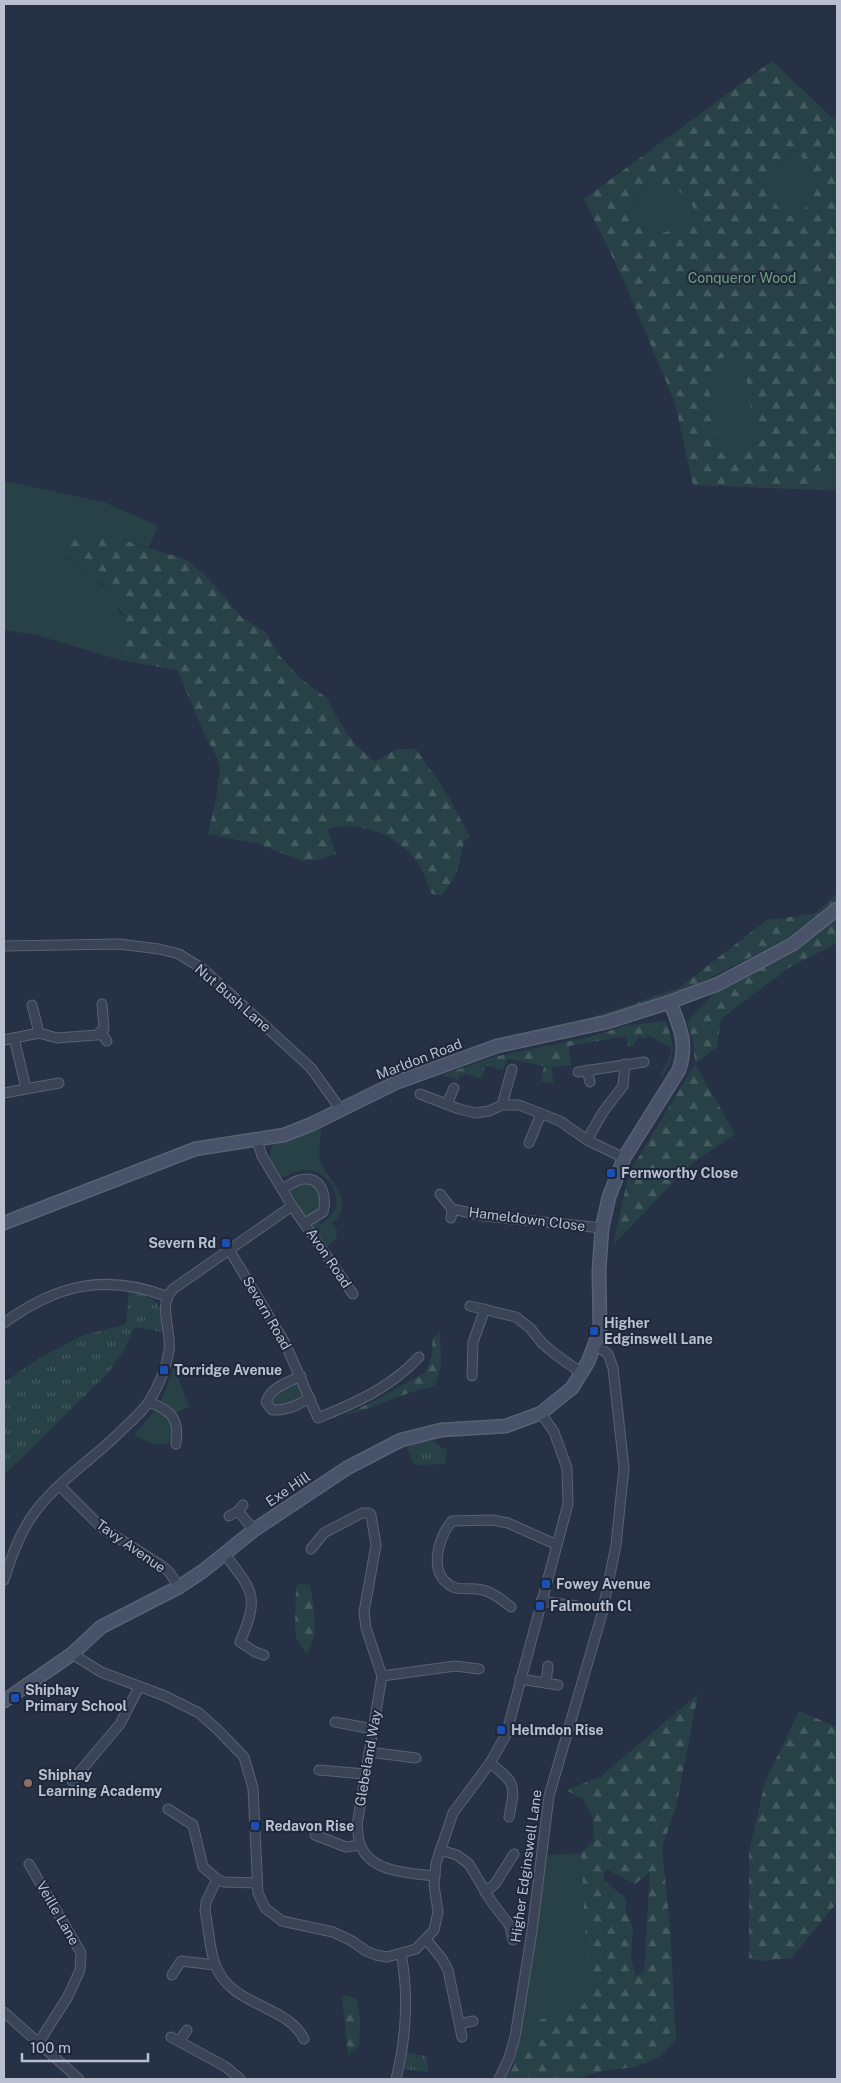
<svg xmlns="http://www.w3.org/2000/svg" width="841" height="2083" viewBox="0 0 841 2083" font-family="'Public Sans',sans-serif">
	<style>
		.green { fill: #284147 }
		.forest { fill: url(#forest-firs); fill-rule: evenodd }
		.park { fill: url(#park-tufts) }
		.lines { fill: none; stroke-linecap: round; stroke-linejoin: round }
		.street-casing { stroke: #596173; stroke-width: 11 }
		.secondary-casing { stroke: #596173; stroke-width: 15 }
		.street { stroke: #3b4356; stroke-width: 9 }
		.secondary { stroke: #485269; stroke-width: 12 }
		.transit-dot { fill: #1a4fb4; stroke: #1f283b; stroke-width: 2 }
		.education-dot { fill: #8d6e63; stroke: #1f283b; stroke-width: 2 }
		.labels { text-anchor: middle; stroke-width: 4; stroke-linejoin: round; paint-order: stroke }
		.park-label { font-size: 14px; fill: #6ea17e; stroke: #1f283b }
		.street-label { font-size: 14px; fill: #b9bfcf; stroke: #1f283b }
		.poi-label { font-size: 14px; font-weight: bold; fill: #b9bfcf; stroke: #1f283b; text-anchor: start }
	</style>
	<defs>
		<pattern id="forest-firs" width="22" height="20" patternUnits="userSpaceOnUse" patternTransform="scale(1.25)"><rect width="22" height="20" fill="#284147"/><path d="M5 1l3.5 6h-7zM16 11l3.5 6h-7z" fill="#455b60"/></pattern>
		<pattern id="park-tufts" width="24" height="20" patternUnits="userSpaceOnUse" patternTransform="scale(1.25)"><rect width="24" height="20" fill="#284147"/><path d="M3 7l-1-3M5 7V3M7 7l1-3M15 17l-1-3M17 17v-4M19 17l1-3" fill="none" stroke="#455b60"/></pattern>
	</defs>
	<rect width="100%" height="100%" fill="#263146"/>
	<g class="green">
		<path d="M794 150C805 159 819 174 815 189 815 194 810 199 808 203 805 209 802 215 795 216 782 219 765 196 769 184 772 174 786 156 794 150Z"/>
		<path d="M667 185C680 189 691 199 695 212 689 220 686 223 677 228 654 239 643 230 631 210 636 190 648 187 667 185Z"/>
		<path d="M731 355 746 368C747 382 746 399 753 413 758 422 765 426 767 437L742 453 720 438 715 423V410L706 382 719 359Z"/>
		<polygon points="837,463 837,491 821,490 820,471"/>
		<path d="M4 481 104 502 158 526 149 547 118 538 66 557C72 561 79 564 84 569 88 573 89 577 94 581 108 591 117 581 120 607L118 610 126 620V626L120 660 36 635 4 630Z"/>
		<path d="M321 1129C321 1138 318 1152 320 1161 325 1178 360 1201 332 1223L338 1232 335 1235 337 1239 325 1247 313 1228V1225L317 1220 321 1225C326 1220 334 1214 336 1207 340 1190 324 1170 308 1170 298 1170 290 1174 281 1178L269 1158 271 1148 275 1144Z"/>
		<polygon points="312,1180 325,1205 305,1223 283,1189"/>
		<polygon points="174,1367 189,1407 176,1413 161,1400"/>
		<polygon points="301,1376 310,1398 272,1410 268,1395"/>
		<path d="M156 1409C169 1412 174 1427 174 1439 163 1449 145 1442 134 1435Z"/>
		<polygon points="581,1853 589,1997 580,2008 538,2020 533,2037 520,2040 547,1855"/>
	</g>
	<g class="forest">
		<path d="M772 61 837 122V463L820 471 821 490 693 485 675 403 624 281 584 199ZM794 150C805 159 818 174 815 189 814 195 809 202 806 207 803 212 798 217 791 216 786 216 782 212 779 208 774 202 769 196 769 188 768 179 786 155 794 150ZM667 185C679 189 691 199 695 212 689 220 686 223 677 228 654 239 643 230 631 210 635 190 648 187 667 185ZM731 355 746 368C747 382 746 399 753 413 757 422 765 426 767 437L742 453 720 438 715 423V410L706 382 719 359Z"/>
		<path d="M92 535 118 538 187 560 207 577 242 618 266 632 278 654 301 679 327 698 337 718 355 744 374 761C382 760 387 753 396 750 402 748 410 750 416 749L447 794 470 837 464 842 456 875 442 895 432 894C427 885 425 874 419 865 401 836 362 821 330 828L328 830 336 854 317 860 301 861 259 844 208 834 217 795 220 766 214 751 207 740 177 670 120 660 126 626V620L120 610 119 599 110 587 91 580 85 569 65 555 64 552C71 539 78 536 92 535Z"/>
		<polygon points="837,894 837,905 796,934 678,994 604,1020 582,1021 679,988 767,920 814,914"/>
		<polygon points="837,919 837,943 790,967 721,1019 717,1047 695,1064 735,1134 698,1159 677,1178 613,1245 629,1173 695,1064 693,1041 687,1022 713,994 793,949"/>
		<path d="M666 1021C674 1047 677 1053 662 1077L660 1076 671 1055V1048L648 1035 646 1039 639 1036 633 1046H628L626 1036 569 1046 571 1065 552 1067 553 1083 541 1081 544 1066 508 1059 503 1070 486 1065 481 1079 465 1073 463 1076 460 1075 458 1080 442 1075 494 1057 589 1037 625 1026Z"/>
		<path d="M440 1332 441 1364 435 1386C403 1392 375 1408 343 1416L382 1397 426 1372 431 1357 433 1338Z"/>
		<path d="M300 1584 310 1585C314 1607 320 1634 307 1654L297 1641 295 1630 296 1586Z"/>
		<path d="M698 1694 676 1807 662 1848 670 1928 676 2040 661 2056 635 2067 602 2071 574 2079H506L513 2067 520 2040 533 2036 538 2020 580 2008 589 1997 581 1853 594 1841 593 1817 583 1799 566 1790 600 1777ZM606 1869 635 1884 650 1872 644 1971 636 1976 631 1959 633 1928 626 1912V1899L603 1879Z"/>
		<polygon points="799,1711 837,1727 837,1903 791,1958 762,1961 749,1958 749,1852 765,1782"/>
		<polygon points="342,1995 356,1998 360,2018 359,2047 348,2055"/>
	</g>
	<g class="park">
		<path d="M129 1290C156 1296 164 1305 164 1332L134 1327 124 1350 110 1371 4 1475V1382L40 1358 81 1336 126 1324Z"/>
		<polygon points="432,1440 440,1447 447,1450 445,1464 417,1465 413,1463 407,1447"/>
		<polygon points="406,2053 426,2056 429,2072 404,2069"/>
	</g>
	<g class="lines">
		<defs>
			<g id="street">
				<polyline points="4,946 119,944 159,949 179,954 203,969 311,1068 341,1110"/>
				<polyline points="32,1005 39,1033"/>
				<polyline points="100,1032 107,1041"/>
				<polyline points="14,1038 26,1088"/>
				<polyline points="4,1040 39,1033 57,1038 97,1035 104,1029 102,1004"/>
				<polyline points="587,1070 590,1082"/>
				<polyline points="578,1072 644,1062"/>
				<polyline points="4,1093 59,1083"/>
				<polyline points="420,1094 459,1109 476,1113 489,1111 502,1105 519,1105 560,1121 587,1140 624,1158"/>
				<polyline points="447,1104 454,1088"/>
				<polyline points="502,1105 512,1069"/>
				<polyline points="257,1140 262,1156 292,1206 353,1294"/>
				<polyline points="587,1140 603,1112 623,1086 625,1064"/>
				<polyline points="529,1143 541,1114"/>
				<path d="M283 1189C290 1185 296 1179 305 1179 323 1178 327 1199 323 1212L305 1223"/>
				<polyline points="440,1194 452,1209"/>
				<polyline points="451,1218 452,1209 485,1216 602,1228"/>
				<path d="M230 1251 285 1343 318 1418C356 1403 391 1387 419 1357"/>
				<polyline points="470,1306 516,1317 530,1328 542,1343 555,1354 583,1374"/>
				<path d="M4 1323C56 1285 104 1273 166 1296"/>
				<path d="M301 1376C287 1383 271 1387 266 1402L272 1410C286 1411 298 1405 310 1398"/>
				<polyline points="472,1376 473,1342 485,1309"/>
				<path d="M149 1402C171 1410 180 1419 176 1444"/>
				<polyline points="60,1486 101,1527 162,1566 169,1572 179,1587"/>
				<polyline points="238,1511 254,1530"/>
				<polyline points="229,1516 238,1511 243,1505"/>
				<path d="M311 1549 324 1533 362 1513H369L371 1515 376 1545 364 1612 366 1628 382 1676 357 1825C358 1831 358 1838 360 1844 370 1873 410 1873 435 1876"/>
				<path d="M224 1553C253 1592 260 1595 240 1642L255 1652 264 1655"/>
				<path d="M4 1580C12 1555 21 1529 38 1508 62 1478 97 1456 124 1428 133 1420 143 1411 150 1400 159 1385 166 1368 169 1351 172 1329 157 1306 173 1289L292 1206"/>
				<polyline points="541,1601 577,1606"/>
				<path d="M511 1607C501 1599 490 1590 477 1589 470 1588 460 1590 453 1587 427 1575 438 1537 452 1521L492 1520 508 1523 557 1545"/>
				<polyline points="72,1654 101,1672 165,1696 199,1713 218,1730 244,1757 253,1788 258,1893 265,1908 282,1921 333,1932 352,1941 366,1951 376,1955 387,1957 416,1949 434,1930 438,1912 434,1885 436,1863 453,1813 490,1763 506,1735 568,1504 567,1468 554,1432 541,1413"/>
				<polyline points="382,1676 455,1666 479,1669"/>
				<polyline points="520,1679 558,1685"/>
				<polyline points="546,1683 548,1666"/>
				<polyline points="335,1722 373,1729"/>
				<polyline points="369,1752 416,1758"/>
				<path d="M490 1763C517 1784 515 1785 509 1817"/>
				<polyline points="319,1770 365,1774"/>
				<polyline points="72,1781 120,1724 139,1687"/>
				<polyline points="168,1809 193,1825 203,1867 217,1879"/>
				<polyline points="315,1835 346,1847 360,1845"/>
				<polyline points="440,1850 457,1855 469,1864 491,1901 510,1926 513,1940"/>
				<polyline points="29,1864 81,1953 80,1970 76,1979 67,1998 39,2042"/>
				<path d="M256 1883 224 1882 217 1879 206 1902 205 1911C209 1928 209 1948 215 1964 230 2007 287 2004 304 2039"/>
				<polyline points="485,1892 495,1884 514,1854"/>
				<polyline points="426,1939 442,1959 448,1970 462,2037"/>
				<polyline points="172,1975 181,1961 215,1965"/>
				<polyline points="4,2012 79,2079"/>
				<polyline points="459,2024 473,2021"/>
				<polyline points="171,2037 226,2067 240,2079"/>
				<polyline points="179,2041 187,2030"/>
				<path d="M396 2079C406 2040 409 1993 401 1954"/>
				<polyline points="499,2079 509,2058 515,2037 532,1931 549,1796 602,1614 616,1545 624,1468 613,1368 608,1354 596,1345"/>
			</g>
			<g id="secondary">
				<polyline points="4,1223 195,1149 284,1135 312,1124 395,1083 497,1046 607,1022 670,1002 718,984 793,944 837,909"/>
				<path d="M4 1701 72 1654 101 1627 179 1587 203 1571 254 1530 347 1468 401 1440 441 1430 506 1426 541 1413 572 1388 588 1362 600 1331 599 1270 602 1228 609 1197 624 1158 679 1070C688 1044 680 1027 670 1002"/>
			</g>
		</defs>
		<use href="#street" class="street-casing"/>
		<use href="#secondary" class="secondary-casing"/>
		<use href="#street" class="street"/>
		<use href="#secondary" class="secondary"/>
	</g>
	<g class="transit-dot">
		<rect x="606" y="1168" width="10" height="10" rx="2.5"/>
		<rect x="221" y="1238" width="10" height="10" rx="2.5"/>
		<rect x="589" y="1326" width="10" height="10" rx="2.5"/>
		<rect x="159" y="1365" width="10" height="10" rx="2.5"/>
		<rect x="541" y="1579" width="10" height="10" rx="2.5"/>
		<rect x="535" y="1601" width="10" height="10" rx="2.5"/>
		<rect x="10" y="1693" width="10" height="10" rx="2.5"/>
		<rect x="496" y="1725" width="10" height="10" rx="2.5"/>
		<rect x="250" y="1821" width="10" height="10" rx="2.5"/>
	</g>
	<circle class="education-dot" cx="28" cy="1783" r="5"/>
	<g class="labels">
		<g class="park-label">
			<text x="742" y="283">Conqueror Wood</text>
		</g>
		<g class="street-label">
			<text transform="translate(233 998) rotate(41)" y="5">Nut Bush Lane</text>
			<text transform="translate(419 1059) rotate(-21)" y="5">Marldon Road</text>
			<text transform="translate(527 1219) rotate(7)" y="5">Hameldown Close</text>
			<text transform="translate(329 1258) rotate(56)" y="5">Avon Road</text>
			<text transform="translate(267 1313) rotate(60)" y="5">Severn Road</text>
			<text transform="translate(288 1489) rotate(-34)" y="5">Exe Hill</text>
			<text transform="translate(131 1546) rotate(35)" y="5">Tavy Avenue</text>
			<text transform="translate(368 1758) rotate(-80)" y="5">Glebeland Way</text>
			<text transform="translate(526 1866) rotate(-82)" y="5">Higher Edginswell Lane</text>
			<text transform="translate(58 1913) rotate(60)" y="5">Veille Lane</text>
		</g>
		<g class="poi-label">
			<text x="621" y="1178">Fernworthy Close</text>
			<text x="216" y="1248" text-anchor="end">Severn Rd</text>
			<text x="604" y="1328">Higher<tspan x="604" dy="16">Edginswell Lane</tspan></text>
			<text x="174" y="1375">Torridge Avenue</text>
			<text x="556" y="1589">Fowey Avenue</text>
			<text x="550" y="1611">Falmouth Cl</text>
			<text x="25" y="1695">Shiphay<tspan x="25" dy="16">Primary School</tspan></text>
			<text x="511" y="1735">Helmdon Rise</text>
			<text x="38" y="1780">Shiphay<tspan x="38" dy="16">Learning Academy</tspan></text>
			<text x="265" y="1831">Redavon Rise</text>
		</g>
	</g>
	<rect width="841" height="2083" fill="none" stroke="#b9bfcf" stroke-width="10"/>
	<path d="M22 2053v8h126v-8" fill="none" stroke="#b9bfcf" stroke-width="2.5"/>
	<text x="30" y="2053" font-size="15" fill="#b9bfcf" stroke="#1f283b" stroke-width="4" paint-order="stroke">100 m</text>
</svg>
